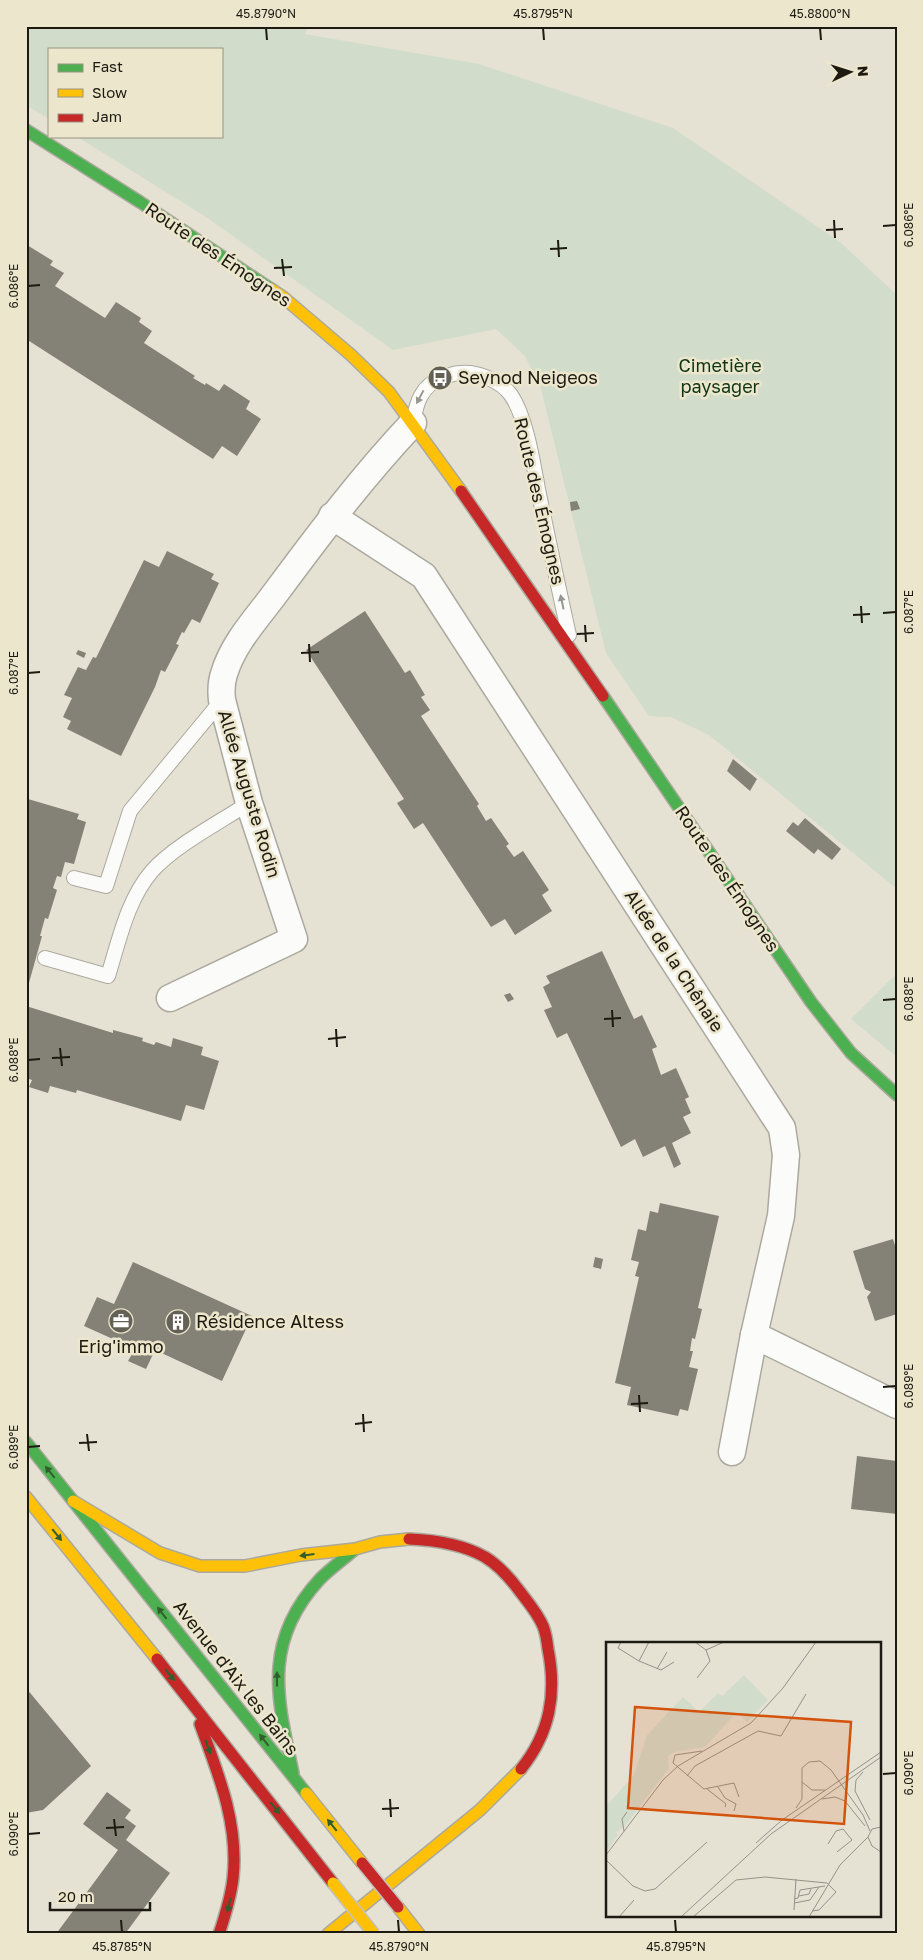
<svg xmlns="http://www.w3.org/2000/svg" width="923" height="1960" viewBox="0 0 923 1960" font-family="'Golos Text',sans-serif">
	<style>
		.green { fill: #d2dccb }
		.building { fill: #848177 }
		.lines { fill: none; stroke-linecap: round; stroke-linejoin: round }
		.lane-casing { stroke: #aba99e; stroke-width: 16 }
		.street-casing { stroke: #aba99e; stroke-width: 29 }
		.fast-casing { stroke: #aba99e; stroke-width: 14 }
		.slow-casing { stroke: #aba99e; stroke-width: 14 }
		.jam-casing { stroke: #aba99e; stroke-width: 14 }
		.lane { stroke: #fbfbf9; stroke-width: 14 }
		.street { stroke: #fbfbf9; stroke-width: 26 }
		.fast { stroke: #4caf50; stroke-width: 11 }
		.slow { stroke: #ffc107; stroke-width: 11 }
		.jam { stroke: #c62828; stroke-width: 11 }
		.slow-bridge-casing { stroke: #c4c2bc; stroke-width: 14; stroke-linecap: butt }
		.jam-bridge-casing { stroke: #c4c2bc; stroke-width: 14; stroke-linecap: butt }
		.slow-bridge { stroke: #ffc107; stroke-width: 11 }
		.jam-bridge { stroke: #c62828; stroke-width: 11 }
		.oneway { fill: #979691 }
		.oneway2 { fill: #325d2d }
		.ticks { fill: none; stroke: #1d1a11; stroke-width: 2 }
		.labels { text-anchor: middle; stroke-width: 5; stroke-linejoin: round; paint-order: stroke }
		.street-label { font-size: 18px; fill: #1d1a11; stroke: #ece6cd }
		.park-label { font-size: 18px; fill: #0e3615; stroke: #ece6cd }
		.poi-label { font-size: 18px; fill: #1d1a11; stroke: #ece6cd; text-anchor: start }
		.inset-road { fill: none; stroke: #959286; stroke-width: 1 }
		.view { fill: #d4530c; fill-opacity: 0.15; stroke: #d4530c; stroke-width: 2.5 }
		.inset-edge { fill: none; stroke: #1d1a11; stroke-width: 2.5 }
		.neatline { fill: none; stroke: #1d1a11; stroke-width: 2 }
		.ticks-label { font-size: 12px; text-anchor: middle; fill: #1d1a11 }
	</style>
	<rect width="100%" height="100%" fill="#e5e2d4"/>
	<g class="green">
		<polygon points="26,26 308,26 305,34 479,64 673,128 840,242 897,295 897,889 709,735 671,717 649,716 606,653 541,389 525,356 496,329 393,350 206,217 76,136 221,136 221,49 49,49 49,119 26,105"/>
		<polygon points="897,973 897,1057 851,1019"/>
	</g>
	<g class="building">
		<polygon points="27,245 53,261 50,265 64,273 55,286 105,318 116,302 141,318 139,322 152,331 144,343 195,376 193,378 205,385 206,383 219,391 224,384 250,401 246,409 261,419 237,456 222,446 213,459 26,339"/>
		<polygon points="577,501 580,509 571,511 570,502"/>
		<polygon points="167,551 214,574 211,579 219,583 200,623 192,619 184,633 182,632 176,644 179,645 165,672 161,670 155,687 121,756 67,729 71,721 63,717 72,698 64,695 78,667 86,670 93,657 96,658 144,560 159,567"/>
		<polygon points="365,611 405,673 410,670 425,695 421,697 430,710 421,716 479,804 477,806 486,821 491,818 509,844 506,846 514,857 523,851 549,890 542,895 552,911 515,935 505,919 491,927 423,823 414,829 397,803 404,799 306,650"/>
		<polygon points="78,650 86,653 84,658 76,654"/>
		<polygon points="733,759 757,779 750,791 727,771"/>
		<polygon points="28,799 79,814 77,819 86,822 74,864 65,862 61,877 57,876 53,888 57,890 48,919 45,918 40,936 42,936 27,990"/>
		<polygon points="805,818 841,849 832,860 818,849 814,854 786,831 793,822 798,826"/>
		<polygon points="602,951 634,1019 642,1015 657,1047 652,1049 661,1075 676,1068 689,1097 685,1099 691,1113 683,1117 691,1133 672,1143 681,1164 674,1168 665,1146 643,1157 635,1139 621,1147 567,1033 557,1038 544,1010 552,1007 543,987 550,983 546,976"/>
		<polygon points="510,993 514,999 508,1002 504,995"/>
		<polygon points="26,1006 113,1033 113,1030 143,1038 142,1041 154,1045 156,1042 171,1047 173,1038 203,1047 201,1055 219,1061 204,1110 186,1105 181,1121 77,1090 76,1093 50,1086 48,1093 29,1087 32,1080 26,1078"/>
		<polygon points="660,1203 719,1216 698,1308 702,1309 695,1339 692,1338 690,1351 693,1351 689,1367 698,1369 688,1411 680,1409 678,1416 627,1405 631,1387 615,1383 639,1277 635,1276 639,1262 631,1260 638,1229 646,1231 650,1211 658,1213"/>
		<polygon points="893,1239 897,1252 897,1314 875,1321 867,1297 871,1292 865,1289 853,1251"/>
		<polygon points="595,1257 603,1259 601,1269 593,1267"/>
		<polygon points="133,1262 252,1316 222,1381 155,1350 146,1369 128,1361 135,1349 84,1326 97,1297 114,1304"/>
		<polygon points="857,1456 897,1461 897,1514 851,1509"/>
		<polygon points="26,1688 91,1766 43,1810 26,1813"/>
		<polygon points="107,1792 131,1810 125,1818 136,1826 126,1840 170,1873 125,1934 56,1934 118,1850 83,1824"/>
	</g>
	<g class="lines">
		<defs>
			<g id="lane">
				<path d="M413 423C416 404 421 385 442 378 447 376 454 373 460 373 477 371 501 381 511 395 526 417 533 462 538 489 548 538 558 586 569 635"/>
				<polyline points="74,878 106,886 130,811 222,700"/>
				<path d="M45 958 108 976C119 941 127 900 152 871 174 846 220 822 249 803"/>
			</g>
			<g id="street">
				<polyline points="332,516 424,576 782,1128 786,1155 781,1216 754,1335 897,1405"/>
				<path d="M170 998 294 939 249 803 222 700C221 691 221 683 224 674 233 643 258 617 277 591 320 533 363 476 413 423"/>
				<polyline points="732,1452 754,1335"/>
			</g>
			<g id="fast">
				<polyline points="26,130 140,202 271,289"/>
				<polyline points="603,696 811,1002 851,1053 897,1095"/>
				<polyline points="26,1442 306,1793"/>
				<path d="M293 1773C277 1697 262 1642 320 1579 331 1568 344 1559 355 1549"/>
			</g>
			<g id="slow">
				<polyline points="271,289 283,297 351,355 389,392 461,491"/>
				<polyline points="26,1497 157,1659"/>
				<polyline points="73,1501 160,1553 200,1566 245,1566 301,1555 355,1549 380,1542 409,1539"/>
				<polyline points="306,1793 362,1863"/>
				<polyline points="398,1907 419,1934"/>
				<polyline points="328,1934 480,1810 521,1769"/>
			</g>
			<g id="jam">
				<polyline points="461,491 603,696"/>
				<path d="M409 1539C435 1540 462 1544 485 1557 498 1565 509 1577 518 1589 527 1601 537 1612 543 1626 546 1633 547 1641 548 1649 557 1694 550 1733 521 1769"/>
				<polyline points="157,1659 333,1883"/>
				<path d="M200 1724C218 1773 239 1824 233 1878 231 1897 225 1916 219 1934"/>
			</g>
		</defs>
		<use href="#lane" class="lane-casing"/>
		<use href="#street" class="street-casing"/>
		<use href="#fast" class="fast-casing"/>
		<use href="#slow" class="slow-casing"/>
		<use href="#jam" class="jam-casing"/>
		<use href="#lane" class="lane"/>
		<use href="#street" class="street"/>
		<use href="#fast" class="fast"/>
		<use href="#slow" class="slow"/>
		<use href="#jam" class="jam"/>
		<defs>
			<polyline id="slow-bridge" points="333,1883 374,1934"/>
			<polyline id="jam-bridge" points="362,1863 398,1907"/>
		</defs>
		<use href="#slow-bridge" class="slow-bridge-casing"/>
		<use href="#jam-bridge" class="jam-bridge-casing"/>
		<use href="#slow-bridge" class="slow-bridge"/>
		<use href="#jam-bridge" class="jam-bridge"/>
	</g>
	<defs><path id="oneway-solid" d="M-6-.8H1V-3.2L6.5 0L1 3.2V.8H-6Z" transform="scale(1.25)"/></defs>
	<g class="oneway">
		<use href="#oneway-solid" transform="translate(420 397) rotate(118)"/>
		<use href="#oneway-solid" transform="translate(562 602) rotate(-102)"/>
	</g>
	<g class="oneway2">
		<use href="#oneway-solid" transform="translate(50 1472) rotate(-129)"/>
		<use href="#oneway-solid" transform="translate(57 1535) rotate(51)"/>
		<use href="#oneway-solid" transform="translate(307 1555) rotate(173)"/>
		<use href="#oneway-solid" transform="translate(162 1613) rotate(-128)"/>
		<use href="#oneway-solid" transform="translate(170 1675) rotate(51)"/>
		<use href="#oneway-solid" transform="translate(277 1679) rotate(-90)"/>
		<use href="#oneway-solid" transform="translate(264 1740) rotate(-128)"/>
		<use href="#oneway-solid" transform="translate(208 1747) rotate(70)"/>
		<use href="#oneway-solid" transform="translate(275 1808) rotate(52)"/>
		<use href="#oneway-solid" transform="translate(332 1825) rotate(-129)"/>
		<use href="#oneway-solid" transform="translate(229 1905) rotate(104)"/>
	</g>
	<path class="ticks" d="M266 28 267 40M543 28 544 40M820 28 821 40M834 220 835 238M883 226 896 225M826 230 843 229M558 240 559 257M550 249 567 248M282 259 284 276M274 268 292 267M28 286 40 285M861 606 862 623M883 613 896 612M853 615 870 614M585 625 586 642M577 634 594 633M309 644 310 662M301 653 319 652M28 673 40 672M883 1000 896 999M612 1010 613 1027M604 1019 621 1018M336 1029 337 1047M328 1039 346 1037M60 1048 62 1066M52 1058 70 1057M28 1060 40 1059M883 1387 896 1386M639 1395 640 1412M631 1404 648 1403M363 1414 364 1432M355 1424 372 1422M87 1434 89 1451M79 1443 97 1442M28 1447 40 1446M883 1774 896 1773M390 1799 391 1817M382 1809 399 1808M114 1819 116 1836M106 1828 124 1827M28 1834 40 1833M121 1920 122 1932M398 1920 399 1932M675 1920 676 1932"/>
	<defs>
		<symbol id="bus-disc" viewBox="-11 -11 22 22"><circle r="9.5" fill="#636055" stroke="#ece6cd"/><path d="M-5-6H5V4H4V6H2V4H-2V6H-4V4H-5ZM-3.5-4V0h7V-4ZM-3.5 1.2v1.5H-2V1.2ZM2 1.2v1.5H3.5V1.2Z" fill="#fff"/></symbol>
		<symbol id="office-disc" viewBox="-11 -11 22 22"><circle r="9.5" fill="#636055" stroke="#ece6cd"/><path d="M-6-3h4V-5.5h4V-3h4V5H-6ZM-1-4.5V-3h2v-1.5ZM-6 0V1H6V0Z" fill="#fff"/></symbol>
		<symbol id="building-disc" viewBox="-11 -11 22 22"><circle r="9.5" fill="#636055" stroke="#ece6cd"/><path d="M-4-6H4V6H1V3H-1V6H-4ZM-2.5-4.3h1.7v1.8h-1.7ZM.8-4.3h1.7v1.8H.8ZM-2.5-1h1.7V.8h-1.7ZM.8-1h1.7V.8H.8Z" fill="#fff"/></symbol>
	</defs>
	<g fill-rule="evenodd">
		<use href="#bus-disc" x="426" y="364" width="28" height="28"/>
		<use href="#office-disc" x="107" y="1307" width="28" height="28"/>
		<use href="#building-disc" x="164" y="1308" width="28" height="28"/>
	</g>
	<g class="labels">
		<g class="street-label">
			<text transform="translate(218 255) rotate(34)" y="6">Route des Émognes</text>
			<text transform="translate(539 501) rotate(77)" y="6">Route des Émognes</text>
			<text transform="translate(249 794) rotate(73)" y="6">Allée Auguste Rodin</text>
			<text transform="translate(727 879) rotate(56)" y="6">Route des Émognes</text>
			<text transform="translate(674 961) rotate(57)" y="6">Allée de la Chênaie</text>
			<text transform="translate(236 1678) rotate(52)" y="6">Avenue d'Aix les Bains</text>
		</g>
		<g class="park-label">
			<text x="720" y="372">Cimetière<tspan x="720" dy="21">paysager</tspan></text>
		</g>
		<g class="poi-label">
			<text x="458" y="384">Seynod Neigeos</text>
			<text x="196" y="1328">Résidence Altess</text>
			<text x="121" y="1353" text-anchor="middle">Erig'immo</text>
		</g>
	</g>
	<g transform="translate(606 1642)">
		<rect width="275" height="275" fill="#e5e2d4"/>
		<path d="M138 33 162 58 141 80 131 70 99 105 69 110 62 114 63 126 19 184 10 190 12 193 0 210V164L28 133 41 93 77 55 93 70 112 51 116 54Z" fill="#d2dccb"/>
		<path class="inset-road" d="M15 0 12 6 33 19 43 0M89 0 100 8 118 0M33 19 55 28 68 20M51 27 61 10M91 36 104 19 100 8M96 109 69 113 67 121 98 147 128 141 133 155M257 130 250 138 249 149 264 178M81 134 89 124 152 89 175 94 200 52M196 140 206 148H219M112 145 119 156 130 162 128 169M101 147 120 162 119 165M216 157 229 155 239 159 259 184M190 166 196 157V126L203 120 214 119 225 128 257 173 264 189M275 185 266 187 262 195 266 204 275 210M18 189 16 177 21 170M150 201 176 178 275 110M222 202 230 189 237 187 246 198 231 210M0 213 57 138 72 124 145 81 177 46 210 0M0 218 27 244 39 249 49 247 101 200M193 254 203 252 205 247M188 257 192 256 194 248 219 244M188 261 204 258 213 245M188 268 190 237M13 275 28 258M75 275 165 192 275 115M87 275 130 238 159 235 221 241 230 250 213 268 206 269M203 275 234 223 262 195"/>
		<path class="view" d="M29 65 245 80 238 182 22 166Z"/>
		<rect width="275" height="275" class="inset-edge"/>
	</g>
	<rect width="923" height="1960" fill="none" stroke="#ece6cd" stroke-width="55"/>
	<rect x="48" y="48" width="175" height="90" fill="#ece6cd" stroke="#999482"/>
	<rect x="58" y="64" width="25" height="8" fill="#4caf50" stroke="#999482"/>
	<text x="92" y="72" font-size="15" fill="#1d1a11">Fast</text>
	<rect x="58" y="89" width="25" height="8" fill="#ffc107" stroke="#999482"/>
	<text x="92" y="98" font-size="15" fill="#1d1a11">Slow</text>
	<rect x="58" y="114" width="25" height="8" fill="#c62828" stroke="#999482"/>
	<text x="92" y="122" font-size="15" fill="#1d1a11">Jam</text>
	<g transform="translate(850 72) rotate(86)" stroke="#ece6cd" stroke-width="4" paint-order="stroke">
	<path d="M0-4L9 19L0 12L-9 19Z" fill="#1d1a11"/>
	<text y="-8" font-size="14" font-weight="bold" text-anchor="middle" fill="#1d1a11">N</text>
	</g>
	<path d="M50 1902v8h100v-8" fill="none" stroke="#1d1a11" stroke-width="2.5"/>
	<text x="58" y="1902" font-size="15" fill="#1d1a11" stroke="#ece6cd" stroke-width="4" paint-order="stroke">20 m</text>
	<rect x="28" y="28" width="868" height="1904" class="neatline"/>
	<g class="ticks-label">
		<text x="266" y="18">45.8790°N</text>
		<text x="543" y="18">45.8795°N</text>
		<text x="820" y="18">45.8800°N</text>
		<text transform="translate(909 225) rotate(-90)" y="4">6.086°E</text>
		<text transform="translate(14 286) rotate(-90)" y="4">6.086°E</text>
		<text transform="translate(909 612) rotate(-90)" y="4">6.087°E</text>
		<text transform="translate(14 673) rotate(-90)" y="4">6.087°E</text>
		<text transform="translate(909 999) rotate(-90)" y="4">6.088°E</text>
		<text transform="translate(14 1060) rotate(-90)" y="4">6.088°E</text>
		<text transform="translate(909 1386) rotate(-90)" y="4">6.089°E</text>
		<text transform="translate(14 1447) rotate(-90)" y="4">6.089°E</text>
		<text transform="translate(909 1773) rotate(-90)" y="4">6.090°E</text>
		<text transform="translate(14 1834) rotate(-90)" y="4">6.090°E</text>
		<text x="122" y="1951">45.8785°N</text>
		<text x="399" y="1951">45.8790°N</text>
		<text x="676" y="1951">45.8795°N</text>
	</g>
</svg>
